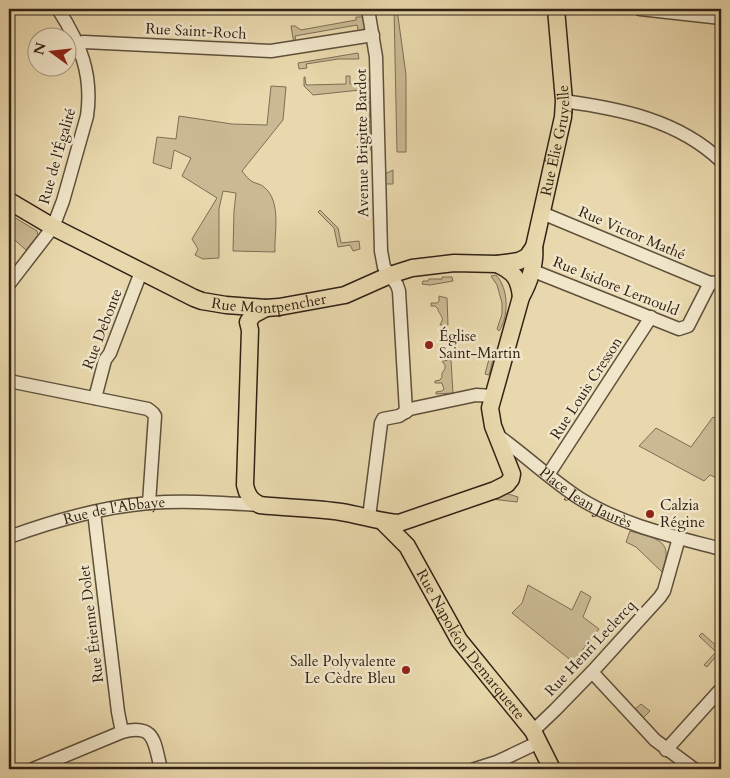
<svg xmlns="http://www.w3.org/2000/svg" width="730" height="778" viewBox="0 0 730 778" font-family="Cardo,serif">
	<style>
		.green { fill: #cab993; stroke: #7d6e54 }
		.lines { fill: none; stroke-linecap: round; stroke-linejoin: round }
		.minor-casing { stroke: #5e503b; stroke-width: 15 }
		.major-casing { stroke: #302215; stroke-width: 19 }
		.minor { stroke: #f1e6ca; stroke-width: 12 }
		.major { stroke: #e9d8ad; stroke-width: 16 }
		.poi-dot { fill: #8f2418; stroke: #f1e6ca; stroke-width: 2 }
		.labels { text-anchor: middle; stroke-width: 5; stroke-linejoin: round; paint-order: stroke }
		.street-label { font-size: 15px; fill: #302215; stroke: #f1e6ca }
		.poi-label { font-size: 15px; fill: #302215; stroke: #f1e6ca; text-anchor: start }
	</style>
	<rect width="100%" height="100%" fill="#e9d8ad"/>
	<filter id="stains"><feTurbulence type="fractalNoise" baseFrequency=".004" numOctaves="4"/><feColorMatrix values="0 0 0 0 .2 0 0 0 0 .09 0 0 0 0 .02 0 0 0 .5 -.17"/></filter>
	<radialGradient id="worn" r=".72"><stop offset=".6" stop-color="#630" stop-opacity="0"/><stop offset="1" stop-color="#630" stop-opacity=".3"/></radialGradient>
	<g class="green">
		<polygon points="394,9 397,9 406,75 406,152 397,152"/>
		<polygon points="356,17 363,17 366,29 359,33 357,25 295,36 296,43 294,44 291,26 295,26 301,30 356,20"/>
		<polygon points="358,53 359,59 338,59 306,64 307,68 299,69 298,63"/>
		<polygon points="346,76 350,76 350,84 365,83 365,76 371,79 374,150 370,150 369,96 361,96 360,90 313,95 304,86 304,77 305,77 306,85 346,84"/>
		<path d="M271 86 286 87 283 120 242 171C245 175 249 180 253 182 257 184 261 184 264 187 282 202 274 232 275 252L233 251 234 211 236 193 223 191 219 209V258L203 259 195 255 198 249 192 239 217 198 182 176 191 158 174 150 171 169 153 163 157 137 176 139 179 116 232 124 267 125Z"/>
		<polygon points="393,170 393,184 383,184 385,174"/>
		<polygon points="320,210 338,228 341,243 359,241 360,249 353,251 350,245 338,247 334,228 318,212"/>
		<polygon points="9,214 37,231 38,235 26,250 9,235"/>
		<path d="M496 275C509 289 509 316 499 331L497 329 502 314V303L497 285 491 276Z"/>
		<polygon points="442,277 452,277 453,281 430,285 422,284 423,281 428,281 429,279 442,279"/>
		<path d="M439 296 447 298 448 325H440C440 324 441 323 442 321 444 317 438 313 438 309L435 306H431V303H437L439 301Z"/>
		<polygon points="489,351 495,352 489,375 485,374 489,359"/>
		<polygon points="451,360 453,393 436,394 436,392 442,391 444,389 442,383 435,383 435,381 440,380 442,377 442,373 445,369 445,365 442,361"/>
		<polygon points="713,417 721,421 721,480 710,475 704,481 639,446 656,428 691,447"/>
		<polygon points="505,493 518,497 517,502 483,498"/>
		<path d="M630 531C641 535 665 537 666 552 667 558 663 566 662 572L636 547 626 542Z"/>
		<polygon points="528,585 572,610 581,591 591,597 583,617 599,629 573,662 512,613 522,603"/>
		<polygon points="702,633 721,650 707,667 704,665 716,652 699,636"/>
		<polygon points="641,704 650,711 642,719 634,710"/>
	</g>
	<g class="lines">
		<defs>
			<g id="minor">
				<polyline points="368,9 376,57 381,251 384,267 397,285 399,291 406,412"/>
				<polyline points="640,9 721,18"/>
				<polyline points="78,43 84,42 271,51 373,35"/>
				<path d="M564 101C621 109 678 120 721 161"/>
				<polyline points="542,213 710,283 721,282"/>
				<polyline points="531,270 679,329 688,326 710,283"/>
				<path d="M9 284 53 227 63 201 87 116C93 74 80 43 58 9"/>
				<polyline points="9,381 148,409 153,413 155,416 149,503"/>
				<polyline points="95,398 105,360 110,353 141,272"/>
				<path id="s1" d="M497 435C525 455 550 479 579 498 622 525 672 536 721 549"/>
				<polyline points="548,475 651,317"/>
				<polyline points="94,512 118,712 122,732"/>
				<polyline points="369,517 381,423 383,419 399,416 410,409 476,395 494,396"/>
				<path id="s2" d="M9 537C53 521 102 507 149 503 186 500 223 503 260 505"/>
				<polyline points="592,672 655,740 694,769"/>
				<polyline points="533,731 555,710 592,672 660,597 664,591 679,538"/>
				<polyline points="666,750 721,689"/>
				<path d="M33 769 122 732C156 723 154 743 161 769"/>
				<polyline points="475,769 497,762 539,742"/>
			</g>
			<g id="major">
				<path id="s3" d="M9 201 53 227 194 298 202 301 226 305 266 308 279 307 345 295 390 275 412 268 454 263 497 264 519 261 527 257 534 247"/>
				<path d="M497 264C514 272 519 278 521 297"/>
				<path id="s4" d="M266 308 253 315 248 322 250 330 245 485C247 495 251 501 260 505 287 508 315 508 341 512 361 515 379 522 399 523L495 490 507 484 511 479 512 474 493 426 490 408 521 297C529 283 536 263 534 247L563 117 564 101 556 9"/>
				<path id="s5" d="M384 523 407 546 459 640 533 731 552 769"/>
			</g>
		</defs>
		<use href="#minor" class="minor-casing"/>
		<use href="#major" class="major-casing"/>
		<use href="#minor" class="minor"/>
		<use href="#major" class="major"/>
	</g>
	<g class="poi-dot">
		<circle cx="429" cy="345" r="5"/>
		<circle cx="650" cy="514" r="5"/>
		<circle cx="406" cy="670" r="5"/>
	</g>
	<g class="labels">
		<g class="street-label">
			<text transform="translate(196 31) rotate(3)" y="5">Rue Saint-Roch</text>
			<text dy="5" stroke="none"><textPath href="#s4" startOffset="826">Rue Élie Gruyelle</textPath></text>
			<text transform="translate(362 143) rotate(-91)" y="5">Avenue Brigitte Bardot</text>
			<text transform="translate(57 156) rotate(-74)" y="5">Rue de l'Égalité</text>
			<text transform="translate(632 233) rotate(23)" y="5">Rue Victor Mathé</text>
			<text transform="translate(616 286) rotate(22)" y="5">Rue Isidore Lernould</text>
			<text dy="5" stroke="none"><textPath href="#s3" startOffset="285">Rue Montpencher</textPath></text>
			<text transform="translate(102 329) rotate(-69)" y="5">Rue Debonte</text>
			<text transform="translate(586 388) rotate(-57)" y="5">Rue Louis Cresson</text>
			<text dy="5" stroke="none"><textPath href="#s1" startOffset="109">Place Jean Jaurès</textPath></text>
			<text dy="5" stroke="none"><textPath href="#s2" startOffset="109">Rue de l'Abbaye</textPath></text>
			<text transform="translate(91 624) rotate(-97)" y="5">Rue Étienne Dolet</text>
			<text dy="5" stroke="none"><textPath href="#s5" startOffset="150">Rue Napoléon Demarquette</textPath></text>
			<text transform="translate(590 648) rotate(-47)" y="5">Rue Henri Leclercq</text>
		</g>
		<g class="poi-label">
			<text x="439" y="341">Église<tspan x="439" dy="17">Saint-Martin</tspan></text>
			<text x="660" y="510">Calzia<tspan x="660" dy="17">Régine</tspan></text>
			<text x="396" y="666" text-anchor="end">Salle Polyvalente<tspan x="396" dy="17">Le Cèdre Bleu</tspan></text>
		</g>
	</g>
	<rect width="730" height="778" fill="none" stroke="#e9d8ad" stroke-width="30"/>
	<rect x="10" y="10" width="710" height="758" fill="none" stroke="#302215" stroke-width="2.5"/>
	<rect x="15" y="15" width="700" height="748" fill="none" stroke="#302215"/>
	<g transform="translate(52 52) rotate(285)"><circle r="24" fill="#f1e6ca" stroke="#a49882"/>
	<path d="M0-4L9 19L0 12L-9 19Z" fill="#8f2418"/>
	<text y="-8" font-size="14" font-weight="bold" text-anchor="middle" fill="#302215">N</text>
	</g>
	<rect width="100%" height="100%" filter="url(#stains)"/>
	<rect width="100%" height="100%" fill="url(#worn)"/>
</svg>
